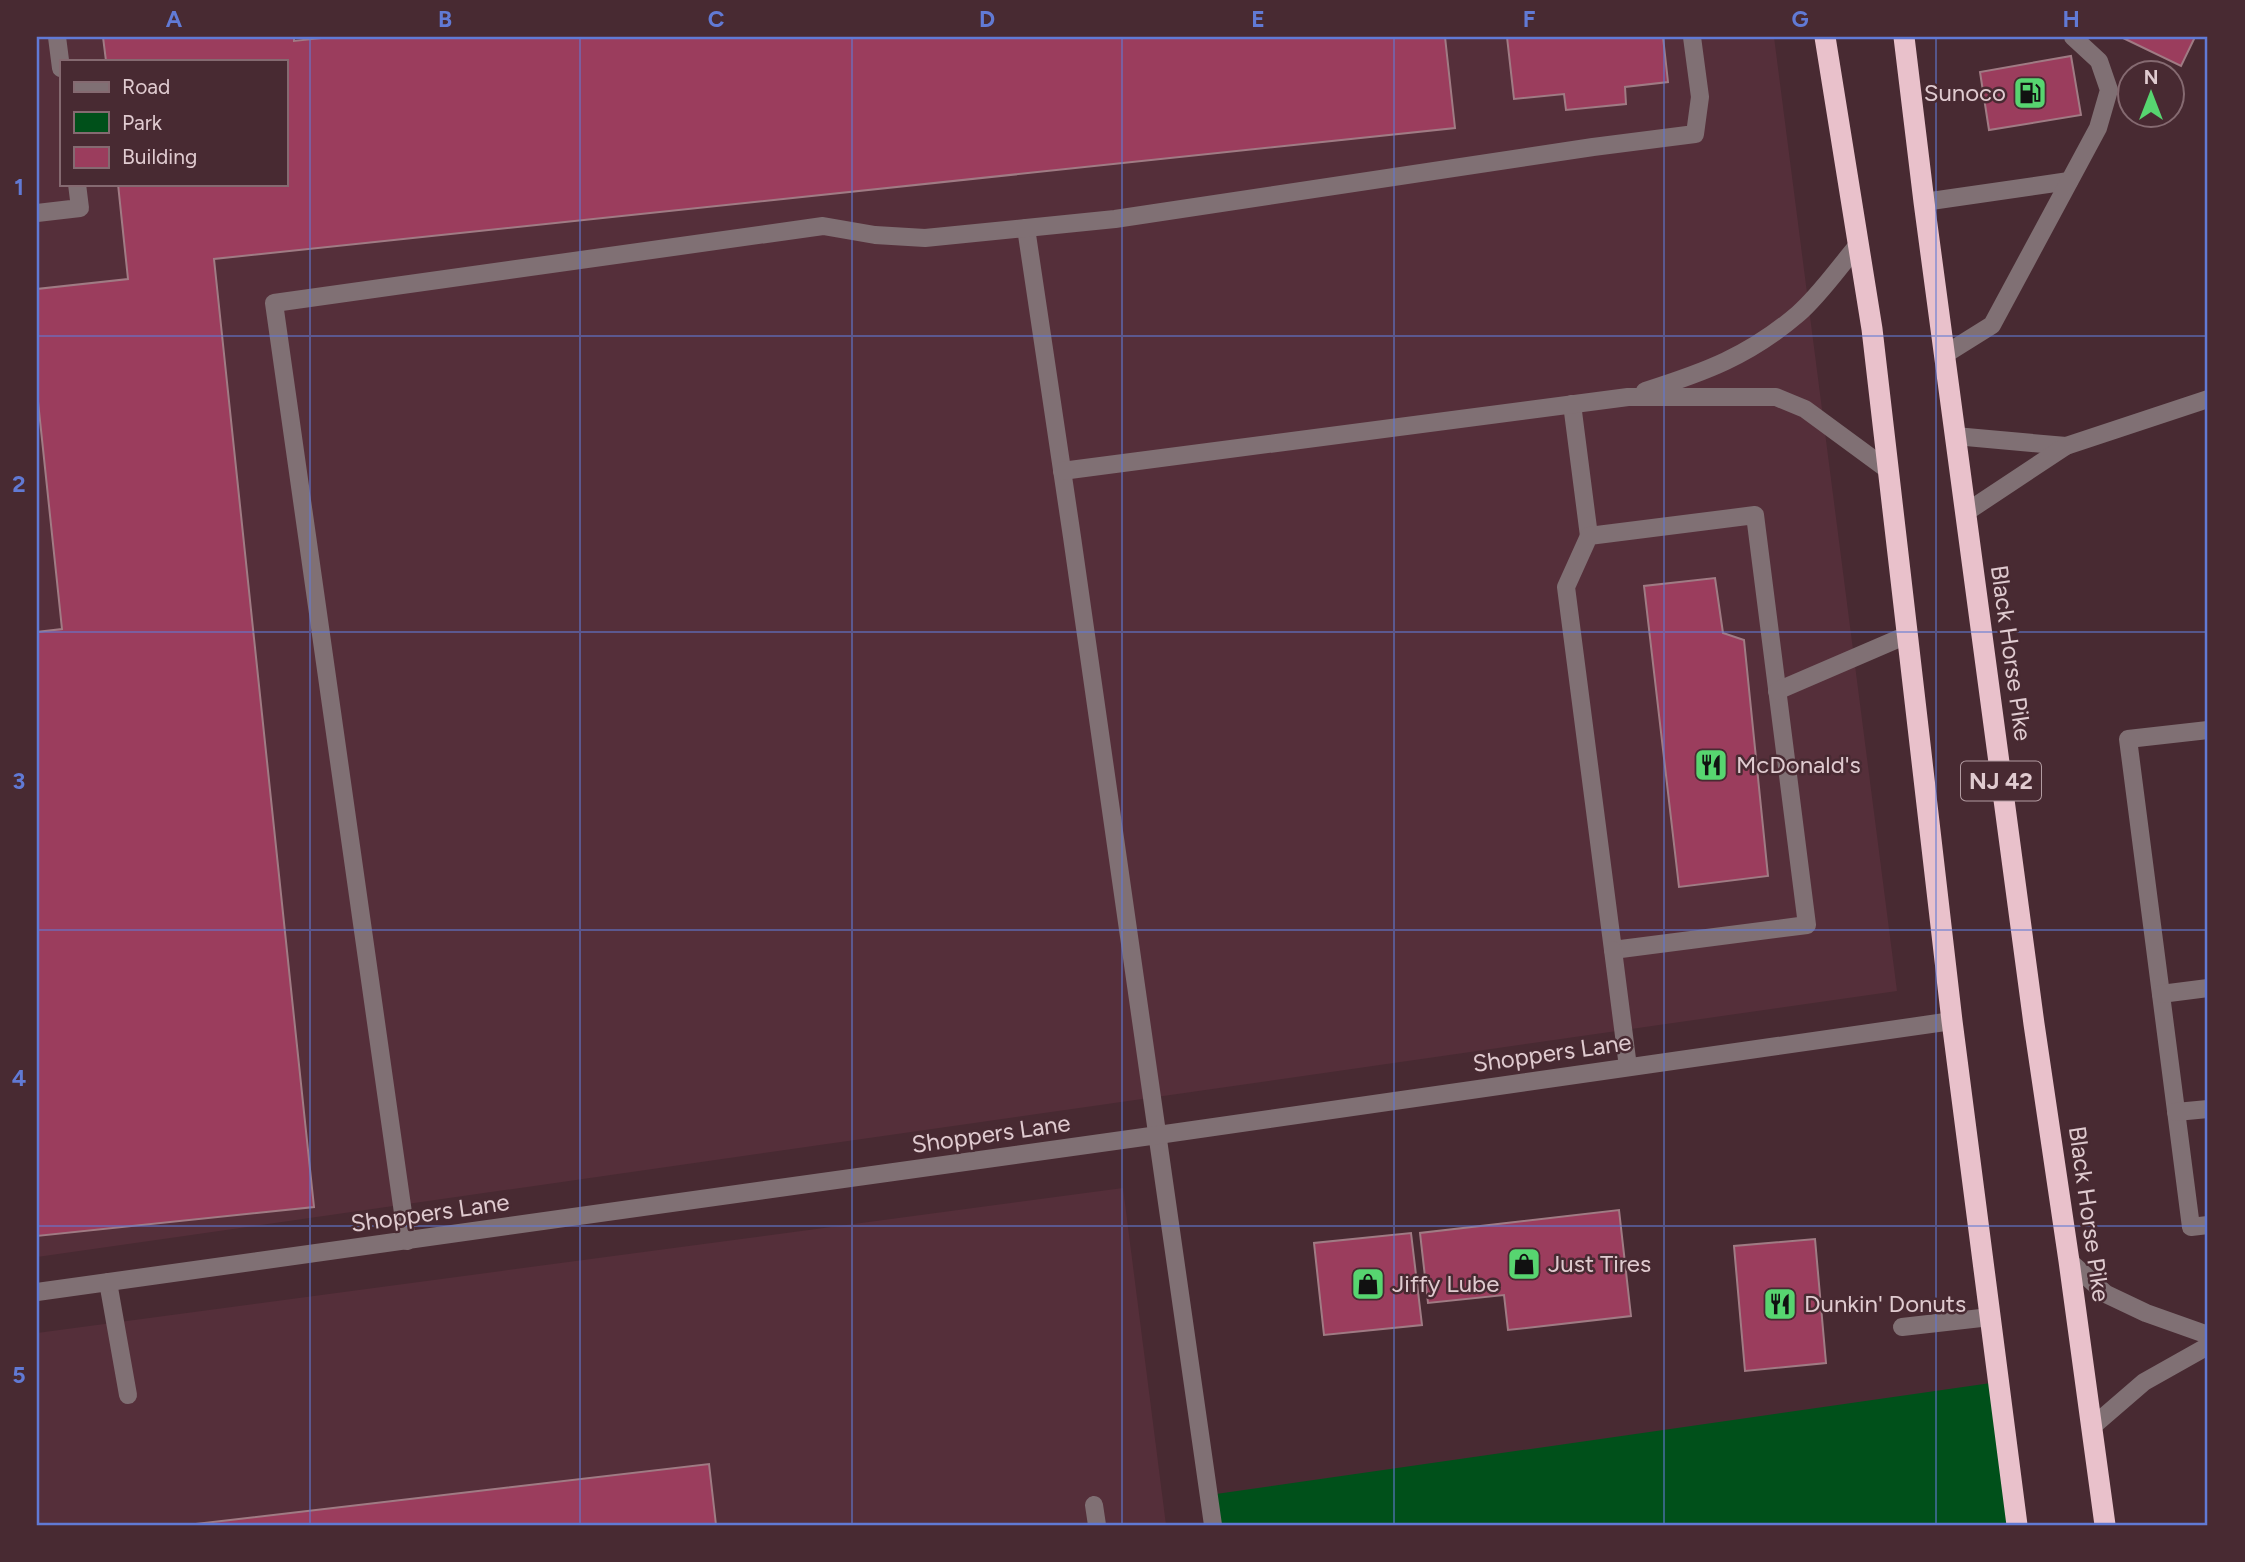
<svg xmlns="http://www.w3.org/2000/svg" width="2245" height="1562" viewBox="0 0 2245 1562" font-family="Figtree,sans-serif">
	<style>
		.built { fill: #552f3a; fill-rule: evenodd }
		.green { fill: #00501a }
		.building { fill: #9b3d5d; stroke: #a07b84; stroke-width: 2 }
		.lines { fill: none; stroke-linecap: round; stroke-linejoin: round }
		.minor { stroke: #807074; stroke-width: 18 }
		.highway { stroke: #e9c1cb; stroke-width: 21 }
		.grid { fill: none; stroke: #617ad5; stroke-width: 2; stroke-opacity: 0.55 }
		.labels { text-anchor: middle; stroke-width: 5; stroke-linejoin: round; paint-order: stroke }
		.shield { fill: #482a32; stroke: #b29ba1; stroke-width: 2 }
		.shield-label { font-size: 23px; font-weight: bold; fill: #e0cbd0 }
		.poi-label { font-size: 24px; fill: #e0cbd0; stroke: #482a32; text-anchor: start }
		.street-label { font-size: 24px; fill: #e0cbd0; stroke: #482a32 }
		.neatline { fill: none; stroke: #617ad5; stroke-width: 2.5 }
		.grid-label { font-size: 23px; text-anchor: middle; font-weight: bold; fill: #617ad5 }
	</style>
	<rect width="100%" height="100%" fill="#482a32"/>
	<g class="built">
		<path d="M37 37H1774L1897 991 37 1257ZM61 61H285V184H61Z"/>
		<polygon points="1123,1188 1166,1525 37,1525 37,1333"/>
	</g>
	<polygon class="green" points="1998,1382 2017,1525 1213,1525 1209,1495"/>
	<g class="building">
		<polygon points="103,37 294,37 294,41 331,37 1445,37 1455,128 214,259 314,1207 37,1236 37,632 62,629 37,392 37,289 128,279 118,184 285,184 285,61 106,61"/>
		<polygon points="1507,37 1663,37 1668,82 1625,87 1626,104 1566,110 1564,94 1514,99"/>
		<polygon points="2121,37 2195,37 2181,66"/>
		<polygon points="2071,56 2081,115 1989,130 1980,72"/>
		<polygon points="1715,578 1723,633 1744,640 1768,876 1679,887 1644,586"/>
		<polygon points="1619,1210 1631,1316 1508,1330 1504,1295 1428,1303 1420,1233"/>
		<polygon points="1411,1233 1422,1325 1324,1335 1314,1243"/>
		<polygon points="1815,1239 1826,1363 1745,1371 1734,1246"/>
		<polygon points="709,1464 716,1525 187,1525"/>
	</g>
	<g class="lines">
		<g class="minor">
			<polyline points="57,37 61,68"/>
			<polyline points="1924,202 2069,181"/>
			<polyline points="37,213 80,208 77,184"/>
			<polyline points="1026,228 1072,537 1213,1525"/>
			<polyline points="1944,355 1992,325 2098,128 2109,90 2099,61 2073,37"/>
			<path d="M1645 391C1705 372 1749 356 1798 314 1820 295 1839 267 1858 245"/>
			<polyline points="1572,404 1589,536"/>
			<polyline points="1955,436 2066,446"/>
			<polyline points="1062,471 1628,397 1776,397 1805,409 1888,470"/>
			<polyline points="1965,513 2066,446 2208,399"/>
			<polygon points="1755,515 1807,925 1613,950 1566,587 1589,536"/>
			<polyline points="1777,691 1907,635"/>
			<polyline points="2208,730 2128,739 2191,1227 2208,1225"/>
			<polyline points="1613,950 1628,1067"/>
			<polyline points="2161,994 2208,988"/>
			<polyline points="2176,1112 2208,1109"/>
			<polyline points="407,1241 274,303 823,226 875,235 925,238 1026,228 1115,219 1593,147 1695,134 1700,97 1692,37"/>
			<polyline points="2069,1261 2106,1294 2146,1313 2208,1335"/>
			<polyline points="108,1282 128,1395"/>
			<polyline points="37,1292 1158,1135 1952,1021"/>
			<polyline points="1902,1327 1990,1317"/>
			<polyline points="2093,1426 2144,1382 2208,1346"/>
			<polyline points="1094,1505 1097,1525"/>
		</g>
		<g class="highway">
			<polyline points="1825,37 1872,329 1952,1021 2017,1525"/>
			<polyline points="1904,37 1924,202 2034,1024 2069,1261 2105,1525"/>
		</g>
	</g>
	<path class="grid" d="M310 37V1525M580 37V1525M852 37V1525M1122 37V1525M1394 37V1525M1664 37V1525M1936 37V1525M37 336H2208M37 632H2208M37 930H2208M37 1226H2208"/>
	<defs>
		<symbol id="fuel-square" viewBox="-11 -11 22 22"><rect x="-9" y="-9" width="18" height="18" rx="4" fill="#57d570" stroke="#482a32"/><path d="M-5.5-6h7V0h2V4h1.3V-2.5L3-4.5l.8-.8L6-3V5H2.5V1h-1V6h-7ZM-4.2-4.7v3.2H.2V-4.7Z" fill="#111"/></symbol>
		<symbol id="restaurant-square" viewBox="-11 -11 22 22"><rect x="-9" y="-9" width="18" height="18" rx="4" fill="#57d570" stroke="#482a32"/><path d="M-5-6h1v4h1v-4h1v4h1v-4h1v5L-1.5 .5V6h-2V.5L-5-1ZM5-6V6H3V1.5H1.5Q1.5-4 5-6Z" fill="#111"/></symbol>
		<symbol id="shop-square" viewBox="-11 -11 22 22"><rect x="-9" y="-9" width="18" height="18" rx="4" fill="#57d570" stroke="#482a32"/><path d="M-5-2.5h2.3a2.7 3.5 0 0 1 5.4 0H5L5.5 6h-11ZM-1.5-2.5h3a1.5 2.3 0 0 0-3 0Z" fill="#111"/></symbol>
	</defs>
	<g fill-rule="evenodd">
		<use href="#fuel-square" x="2011" y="74" width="38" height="38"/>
		<use href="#restaurant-square" x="1692" y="746" width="38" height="38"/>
		<use href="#shop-square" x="1505" y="1245" width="38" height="38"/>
		<use href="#shop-square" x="1349" y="1265" width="38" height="38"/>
		<use href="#restaurant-square" x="1761" y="1285" width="38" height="38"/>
	</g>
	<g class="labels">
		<rect class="shield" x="1961" y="761.5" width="80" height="39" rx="5"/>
		<g class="shield-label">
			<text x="2001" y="789">NJ 42</text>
		</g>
		<g class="poi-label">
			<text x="2006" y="101" text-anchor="end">Sunoco</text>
			<text x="1736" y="773">McDonald's</text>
			<text x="1548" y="1272">Just Tires</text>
			<text x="1392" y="1292">Jiffy Lube</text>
			<text x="1804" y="1312">Dunkin' Donuts</text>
		</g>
		<g class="street-label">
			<text transform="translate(2011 653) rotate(82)" y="8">Black Horse Pike</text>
			<text transform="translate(1552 1053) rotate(-8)" y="8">Shoppers Lane</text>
			<text transform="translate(991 1134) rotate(-8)" y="8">Shoppers Lane</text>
			<text transform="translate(430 1213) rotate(-8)" y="8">Shoppers Lane</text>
			<text transform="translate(2089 1214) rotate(82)" y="8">Black Horse Pike</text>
		</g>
	</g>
	<rect width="2245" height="1562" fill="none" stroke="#482a32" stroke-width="77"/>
	<rect x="60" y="60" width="228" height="126" fill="#482a32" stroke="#856a71" stroke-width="2"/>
	<rect x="74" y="82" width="35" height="10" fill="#807074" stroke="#856a71" stroke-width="2"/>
	<text x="122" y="94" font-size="21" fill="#e0cbd0">Road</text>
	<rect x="74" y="112" width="35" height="21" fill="#00501a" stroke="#856a71" stroke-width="2"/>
	<text x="122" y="130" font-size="21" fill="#e0cbd0">Park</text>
	<rect x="74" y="147" width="35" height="21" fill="#9b3d5d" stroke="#856a71" stroke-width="2"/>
	<text x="122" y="164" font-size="21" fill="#e0cbd0">Building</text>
	<g transform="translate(2151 94)"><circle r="33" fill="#482a32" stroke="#856a71" stroke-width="2"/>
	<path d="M0-5L12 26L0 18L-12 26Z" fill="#57d570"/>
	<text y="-10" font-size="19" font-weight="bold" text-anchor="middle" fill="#e0cbd0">N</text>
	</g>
	<rect x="38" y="38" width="2168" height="1486" class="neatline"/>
	<g class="grid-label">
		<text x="174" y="27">A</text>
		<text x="445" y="27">B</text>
		<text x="716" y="27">C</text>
		<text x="987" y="27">D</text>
		<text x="1258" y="27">E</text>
		<text x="1529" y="27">F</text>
		<text x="1800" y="27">G</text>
		<text x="2071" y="27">H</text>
		<text x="19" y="195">1</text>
		<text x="19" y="492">2</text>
		<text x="19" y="789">3</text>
		<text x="19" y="1086">4</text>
		<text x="19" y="1383">5</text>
	</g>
</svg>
